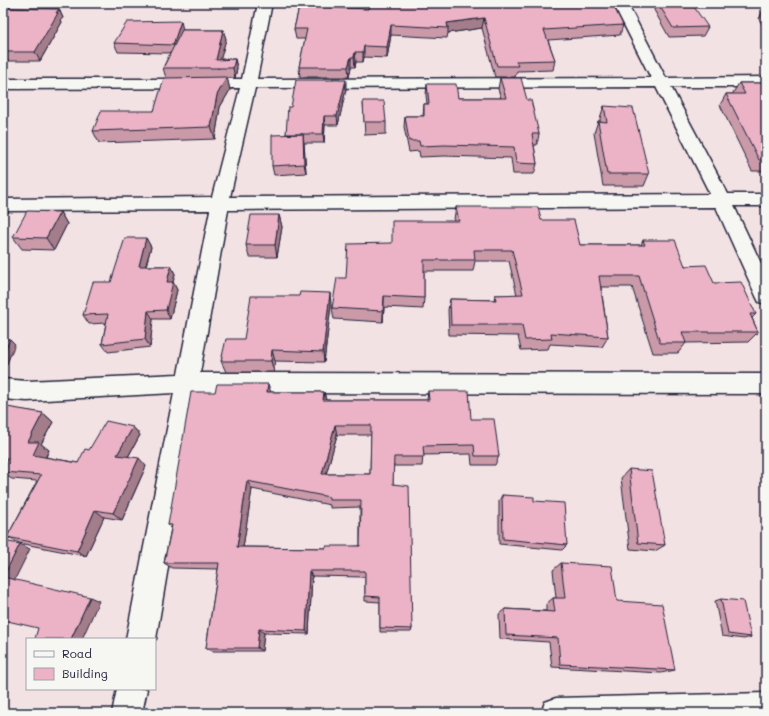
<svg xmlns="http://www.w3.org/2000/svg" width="769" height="716" viewBox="0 0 769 716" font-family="Mali,sans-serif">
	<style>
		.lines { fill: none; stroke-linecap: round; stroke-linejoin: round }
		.street-casing { stroke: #22223b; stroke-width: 3 }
		.secondary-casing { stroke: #22223b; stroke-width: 3 }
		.street { fill: #f6f6f2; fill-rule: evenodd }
		.secondary { fill: #f6f6f2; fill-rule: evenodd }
		.wall { fill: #ca9aa9; stroke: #22223b; fill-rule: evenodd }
		.shaded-wall { fill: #a47d8a; stroke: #22223b }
		.building { fill: #ebb3c5; stroke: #22223b; fill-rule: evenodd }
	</style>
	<rect width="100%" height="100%" fill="#f3e2e4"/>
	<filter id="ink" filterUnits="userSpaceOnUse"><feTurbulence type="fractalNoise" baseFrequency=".025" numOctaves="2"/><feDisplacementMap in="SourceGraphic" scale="8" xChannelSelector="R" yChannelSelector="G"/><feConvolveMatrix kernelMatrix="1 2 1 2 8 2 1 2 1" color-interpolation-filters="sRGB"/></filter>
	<g filter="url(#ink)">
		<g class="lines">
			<defs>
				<g id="street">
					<path d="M258 3H272L257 79 651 78 613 3H627L666 78 766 77V87H671L728 194H766V206H734L766 274V304L759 302 756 296 716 207 228 210 200 373 766 374V394L197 393 156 639H126L174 393 27 401 3 399V379L27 381 178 374 210 210 3 211V199L212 197 240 88 3 89V79H242ZM656 87 710 194 230 197 255 88Z"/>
					<polygon points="117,689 147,689 142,713 112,713"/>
				</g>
				<polygon id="secondary" points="766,693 766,713 541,713 545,702 556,698"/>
			</defs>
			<use href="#street" class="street-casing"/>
			<use href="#secondary" class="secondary-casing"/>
			<use href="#street" class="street"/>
			<use href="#secondary" class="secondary"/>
		</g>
		<g class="wall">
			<polygon points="300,3 329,3 328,7 623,25 620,35 548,40 555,60 553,70 517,71 515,77 495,77 482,28 448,33 447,38 391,35 387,58 364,57 363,62 356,62 355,67 351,67 349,77 300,77 299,67 305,39 296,39 294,29"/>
			<polygon points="656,3 684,7 708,27 703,36 669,37 654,10"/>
			<polygon points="3,8 59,9 63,18 61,20 62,22 40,61 3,61"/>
			<polygon points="764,8 766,8 766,32 759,19"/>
			<polygon points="183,30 223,30 226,39 220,59 235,59 237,68 235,78 227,78 230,90 220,107 215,139 99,143 93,131 154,111 166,78 163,68 170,53 118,52 114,43"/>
			<polygon points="500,78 527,100 539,134 537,145 534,145 537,164 534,174 513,174 511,158 444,156 420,157 419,151 409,152 404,127 405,116 423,116 424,104 427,104 426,95 427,84 458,98 501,98 498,89"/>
			<polygon points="739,83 766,83 766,171 752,171 720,105 726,94 733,94 733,93"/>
			<polygon points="346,89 338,125 325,125 324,143 304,143 306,173 274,175 272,166 286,135 291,107"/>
			<polygon points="363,101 386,122 386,134 365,135"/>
			<polygon points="604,106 649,174 644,186 603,186 594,133 598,121 600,121 600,118"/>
			<polygon points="456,207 541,220 580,245 641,245 643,240 714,283 756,314 752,318 758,332 748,342 685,343 686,343 678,353 653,353 632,287 601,287 608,337 602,347 550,344 548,349 521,350 518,336 449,335 448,310 450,299 494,300 495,295 517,295 509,261 475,261 473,271 424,271 424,298 423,309 384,307 383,322 334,319 332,308 346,278 392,243 455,221 454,219"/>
			<polygon points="60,212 67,224 54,250 22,249 13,237"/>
			<polygon points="279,215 282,227 277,257 249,257 246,245"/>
			<polygon points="146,238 151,247 146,266 171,266 175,274 173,282 177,290 170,319 153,319 150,347 108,352 102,344 106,323 89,324 83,315 111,282"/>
			<polygon points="331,305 324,362 275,361 274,372 226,372 221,361 244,339"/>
			<path d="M428 391 471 419 499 456 495 465H472L471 454 423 455 422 466H393V484L412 629 411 632H380V602L365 601V577L312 576 309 634 264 633 262 651H213L206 648 218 569 172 568 164 563 171 528 168 525 215 392H324L326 400H427ZM337 435H371L370 474H326ZM252 489 330 505V508L360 507V546L326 548 243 547Z"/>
			<polygon points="3,407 43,413 53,422 41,444 49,450 46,457 78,463 89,450 133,427 140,435 128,457 146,466 135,491 122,520 104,517 86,556 19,543 7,537 37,481 12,479 3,474 3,467 4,465 3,465"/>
			<polygon points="629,469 665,545 655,551 630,549 621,478"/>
			<polygon points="502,495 534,501 567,545 562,550 499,544 499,501"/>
			<polygon points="561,563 617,601 675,670 661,673 552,667 549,642 500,639 499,614 505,609 546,611 546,604 553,598 556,598 553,570"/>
			<polygon points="721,599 751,637 744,639 722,636 715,601"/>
		</g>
		<g class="shaded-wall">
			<polygon points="324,3 329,3 329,4 323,17 322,7"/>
			<polygon points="59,9 63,18 61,20 62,22 40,61 35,52"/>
			<polygon points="484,18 482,28 448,33 448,28 447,23"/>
			<polygon points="181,21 183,30 176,53 173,45"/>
			<polygon points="391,25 391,35 387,58 387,47"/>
			<polygon points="223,30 226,39 218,69 216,60"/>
			<polygon points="364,46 364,57 363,62 363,52"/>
			<polygon points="355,52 356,62 355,67 354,57"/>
			<polygon points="351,57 351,67 349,77 348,67"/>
			<polygon points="235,59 237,68 235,78 233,68"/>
			<polygon points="227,77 230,90 220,107 215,139 211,127 217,95"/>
			<polygon points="346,80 346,89 338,125 337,116"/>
			<polygon points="324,116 325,125 324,143 323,134"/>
			<polygon points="303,134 304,143 306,173 304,164"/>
			<polygon points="60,212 67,224 54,250 46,238"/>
			<polygon points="279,215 282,227 277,257 275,245"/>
			<polygon points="146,238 151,247 143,275 139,266"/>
			<polygon points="171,266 175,274 173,282 177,290 170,319 166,310 167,282"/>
			<polygon points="330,293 331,305 324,362 323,352"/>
			<polygon points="384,296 384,307 383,322 383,311"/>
			<polygon points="148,311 153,319 150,347 145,339"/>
			<polygon points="10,339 15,344 6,366 3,363 3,355"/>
			<polygon points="272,350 275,361 274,372 271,361"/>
			<polygon points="268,384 272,395 267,392"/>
			<polygon points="324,392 326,402 323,400"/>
			<polygon points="43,413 53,422 41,444 49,450 43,462 33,455 28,442"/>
			<polygon points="335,425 337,435 324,482 322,474"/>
			<polygon points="133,427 140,435 125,462 117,455"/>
			<polygon points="139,458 146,466 122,520 113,513"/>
			<polygon points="247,481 252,489 242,554 237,547"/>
			<polygon points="95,510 104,517 86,556 77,551"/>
			<polygon points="20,544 30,549 14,581 3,577"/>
			<polygon points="309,571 312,576 309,634 306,631"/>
			<polygon points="90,597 99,601 82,639 71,639"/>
			<polygon points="259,629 264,633 262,651 257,648"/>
		</g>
		<g class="building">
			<polygon points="300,3 324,3 322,7 368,9 370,3 612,3 623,25 544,30 555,60 516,61 518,66 497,66 484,18 447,23 448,28 391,25 387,47 364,46 363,52 355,52 354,57 351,57 348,67 299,67 307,29 294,29"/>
			<polygon points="658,3 681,3 684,7 694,7 708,27 673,28"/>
			<polygon points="3,8 59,9 56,13 58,13 35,52 3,52"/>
			<polygon points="181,21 173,45 114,43 127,22"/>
			<polygon points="182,30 223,30 216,60 235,59 233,68 163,68"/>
			<polygon points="227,77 217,95 211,127 93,131 101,111 154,111 164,78"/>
			<polygon points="500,78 521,78 527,100 531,100 539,134 532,134 537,164 516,163 514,147 445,145 420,146 419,141 409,141 405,116 424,116 424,104 429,104 427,84 456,84 458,98 506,98"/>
			<polygon points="296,80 346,80 337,116 324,116 323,134 303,134 304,164 272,166 272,135 303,134 286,134 288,107 291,107"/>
			<polygon points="739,83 766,83 766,160 759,160 726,94 745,94"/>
			<polygon points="363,101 384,101 386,122 364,122"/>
			<polygon points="604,106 633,108 649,174 607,174 598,121 607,122"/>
			<polygon points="456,207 538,207 541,220 574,220 580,245 645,245 643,240 675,240 685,266 706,265 714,283 741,282 756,314 750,314 758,332 682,332 686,343 660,343 639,276 599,276 608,337 551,333 552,339 525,340 522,325 451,325 450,299 496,300 495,295 523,294 512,250 474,250 475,260 424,260 424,298 384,296 383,311 332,308 337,278 346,278 348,244 392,243 392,221 459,221"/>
			<polygon points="27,211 60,212 46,238 13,237"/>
			<polygon points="251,215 279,215 275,245 246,245"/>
			<polygon points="125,238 146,238 139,266 171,266 167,282 173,282 166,310 148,311 145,339 102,344 108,314 83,315 93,282 111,282"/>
			<polygon points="300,292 330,293 323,352 272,350 271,361 221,361 226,339 244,339 251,296 299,296"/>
			<polygon points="3,339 10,339 3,355"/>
			<path d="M217 384H268L267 392H324L323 400H429L428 391H469L471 419H494L499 456H475L474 445 423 446 424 457H394L393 484 409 486 412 629 380 628V597L365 596V571H309L306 631 259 629 257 648H206L219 563H164L172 525H168L191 392H215ZM335 425H371L370 474H322ZM247 481 329 497V500H361L360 546H326V548L237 547Z"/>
			<polygon points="3,407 7,407 43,413 28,442 39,442 33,455 78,463 85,449 89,450 106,421 133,427 117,455 139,458 127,484 113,513 95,510 77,551 7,537 41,475 3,472 3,467 8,458 3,458"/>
			<polygon points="629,469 652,471 665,545 638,543"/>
			<polygon points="502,495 534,497 534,501 564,503 567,545 503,539"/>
			<polygon points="3,541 20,544 3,577 90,597 71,639 35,639 38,628 3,620"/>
			<polygon points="561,563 612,566 617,601 662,604 675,670 560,664 558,638 506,635 505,609 555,612 553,598 565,598"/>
			<polygon points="721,599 743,601 751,637 728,634"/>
		</g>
	</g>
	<rect width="769" height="716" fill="none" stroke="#f6f6f2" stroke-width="16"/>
	<rect x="8" y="8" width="753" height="700" fill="none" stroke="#22223b" stroke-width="1.5" filter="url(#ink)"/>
	<rect x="26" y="638" width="130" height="52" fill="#f6f6f2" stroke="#a1a1a9"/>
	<rect x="34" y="651" width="20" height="6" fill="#f6f6f2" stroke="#a1a1a9"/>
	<text x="62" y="658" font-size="12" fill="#22223b">Road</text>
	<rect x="34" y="668" width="20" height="12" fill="#ebb3c5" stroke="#a1a1a9"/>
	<text x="62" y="678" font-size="12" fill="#22223b">Building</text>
</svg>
